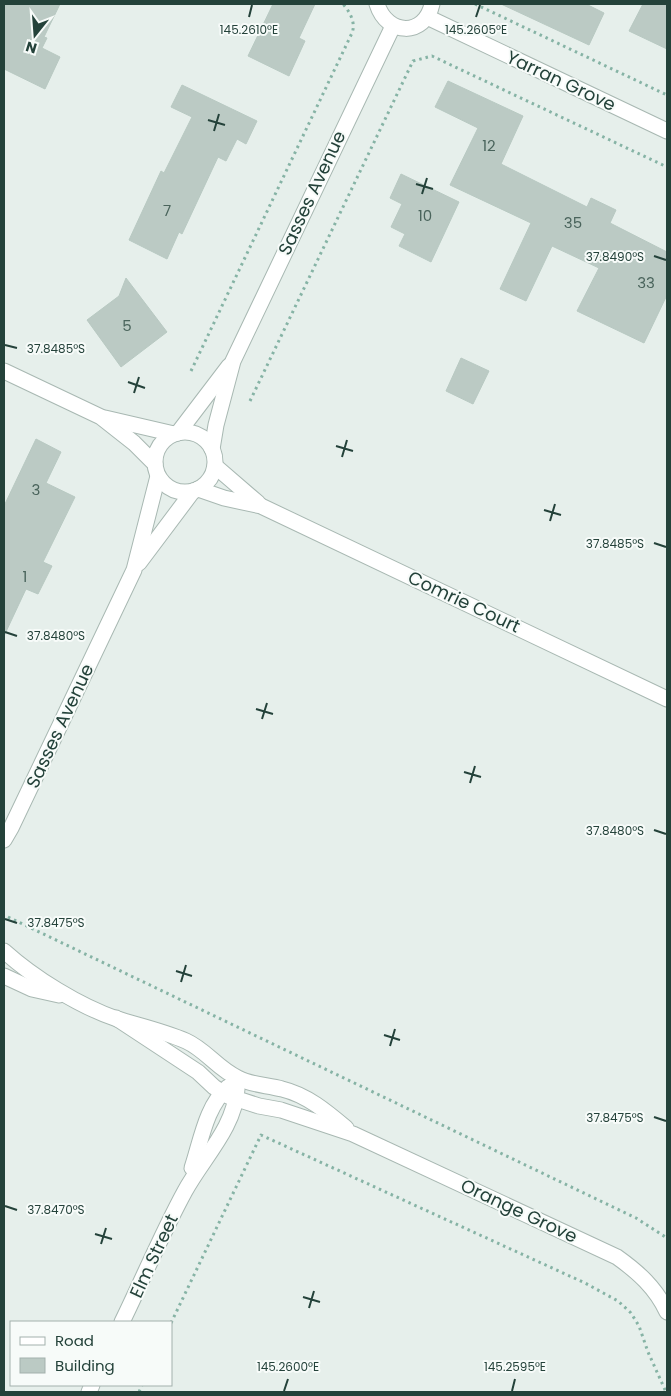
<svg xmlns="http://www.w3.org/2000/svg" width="671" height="1396" viewBox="0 0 671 1396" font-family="Poppins,sans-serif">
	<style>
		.building { fill: #bbcac4; stroke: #b8c9c2 }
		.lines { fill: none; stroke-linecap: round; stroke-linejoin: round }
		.minor-casing { stroke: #a8b8b2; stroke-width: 17 }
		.path { stroke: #86b3a5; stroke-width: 3; stroke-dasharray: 2.5 4; stroke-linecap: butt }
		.minor { stroke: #fff; stroke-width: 15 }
		.ticks { fill: none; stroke: #24423a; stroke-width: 2 }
		.labels { text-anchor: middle; stroke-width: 4; stroke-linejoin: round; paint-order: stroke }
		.number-label { font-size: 15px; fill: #4a645c }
		.street-label { font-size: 18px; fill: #24423a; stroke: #f7fbf9 }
		.ticks-label { font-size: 12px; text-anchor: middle; fill: #24423a; stroke: #f7fbf9; stroke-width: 4; stroke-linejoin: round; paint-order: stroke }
	</style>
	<rect width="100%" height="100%" fill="#e6efeb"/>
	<g class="building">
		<polygon points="4,4 60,4 44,37 47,38 42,48 60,57 45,89 4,69"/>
		<polygon points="273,4 315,4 299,38 305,41 289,76 248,56"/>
		<polygon points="501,4 586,4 604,13 589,45"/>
		<polygon points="643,4 667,4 667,49 629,31"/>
		<polygon points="448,81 523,116 501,164 587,207 591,198 616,210 610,223 667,252 667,295 644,343 577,311 599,268 552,246 526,301 500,289 531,223 450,185 478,128 435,107"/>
		<polygon points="182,85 257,121 246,144 237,139 226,161 218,157 182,234 179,232 167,259 129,240 161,171 164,173 192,117 171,107"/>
		<polygon points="401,174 459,202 431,262 399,246 405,234 391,227 402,204 390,198"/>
		<polygon points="126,278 167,332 121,367 87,320 119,296"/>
		<polygon points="461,358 489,371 473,404 446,391"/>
		<polygon points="36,439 61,452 46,483 75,497 43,562 52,566 38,594 26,589 4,636 4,506"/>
	</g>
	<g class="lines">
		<defs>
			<g id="minor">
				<path d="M377 4C387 36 425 37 432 4"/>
				<polyline points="427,17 667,131"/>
				<polyline points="4,371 101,417 134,443 155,464"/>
				<polyline points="105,418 174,434"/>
				<circle cx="185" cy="462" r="30"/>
				<polyline points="178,433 229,366"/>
				<polyline points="212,449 216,425 233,361 393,26"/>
				<polyline points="215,466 258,503"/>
				<polyline points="198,489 224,498 261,506 667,699"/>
				<polyline points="139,563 193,491"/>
				<polyline points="4,840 11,828 134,570 158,476"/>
				<path d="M4 951C34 978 79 1006 117 1019 140 1026 163 1031 186 1041 206 1050 218 1069 238 1078 251 1085 267 1085 282 1089 307 1095 327 1112 346 1128"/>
				<polyline points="4,976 32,989 59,995"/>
				<path d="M116 1018 198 1072 214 1087 228 1096 259 1106 281 1110 353 1134 617 1257C638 1272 656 1288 667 1312"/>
				<path d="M192 1168C201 1141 206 1106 228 1087"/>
				<path d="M122 1322C143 1279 162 1233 185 1191 203 1158 235 1127 237 1089"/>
				<polyline points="89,1392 92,1385"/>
			</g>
		</defs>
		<use href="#minor" class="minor-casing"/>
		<g class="path">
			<polyline points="475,4 667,95"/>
			<path d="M191 371 352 33C356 23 350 12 343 4"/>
			<polyline points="250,401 413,61 432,56 667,167"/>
			<polyline points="8,917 613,1207 636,1218 667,1238"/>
			<polyline points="171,1323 261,1135 585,1283 618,1301 631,1313 639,1326 648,1352 666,1392"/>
			<polyline points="139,1392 142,1385"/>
		</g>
		<use href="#minor" class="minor"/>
	</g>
	<path class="ticks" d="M249 17 252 5M476 17 480 5M208 120 225 125M214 131 219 114M416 184 433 189M422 194 427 178M654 256 666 260M5 345 17 348M128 382 145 388M134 393 139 377M336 446 353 451M342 457 347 440M544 510 561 515M550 521 555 504M654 543 666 547M5 632 17 636M256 709 273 714M262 719 267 703M464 772 481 777M470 783 475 766M654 830 666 834M5 919 17 923M176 971 192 976M181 982 186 965M384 1035 400 1040M390 1046 395 1029M654 1117 666 1121M5 1206 17 1210M95 1234 112 1239M101 1244 106 1228M303 1297 320 1302M309 1308 314 1291M284 1391 288 1379M512 1391 515 1379"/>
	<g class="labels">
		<g class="number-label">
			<text x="489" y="151">12</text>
			<text x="167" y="216">7</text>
			<text x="425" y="221">10</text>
			<text x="573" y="228">35</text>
			<text x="646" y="288">33</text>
			<text x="127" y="331">5</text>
			<text x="36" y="495">3</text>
			<text x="25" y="582">1</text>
		</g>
		<g class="street-label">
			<text transform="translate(561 81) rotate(25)" y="6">Yarran Grove</text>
			<text transform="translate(312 193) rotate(-65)" y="6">Sasses Avenue</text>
			<text transform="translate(464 602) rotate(25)" y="6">Comrie Court</text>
			<text transform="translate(60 726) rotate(-65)" y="6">Sasses Avenue</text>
			<text transform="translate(519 1211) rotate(25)" y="6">Orange Grove</text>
			<text transform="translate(154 1256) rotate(-65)" y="6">Elm Street</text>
		</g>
	</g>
	<g class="ticks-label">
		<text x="249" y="34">145.2610°E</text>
		<text x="476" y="34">145.2605°E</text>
		<text x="615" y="261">37.8490°S</text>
		<text x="56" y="353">37.8485°S</text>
		<text x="615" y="548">37.8485°S</text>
		<text x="56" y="640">37.8480°S</text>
		<text x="615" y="835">37.8480°S</text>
		<text x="56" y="927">37.8475°S</text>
		<text x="615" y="1122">37.8475°S</text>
		<text x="56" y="1214">37.8470°S</text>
		<text x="288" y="1371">145.2600°E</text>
		<text x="515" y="1371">145.2595°E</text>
	</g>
	<rect width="671" height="1396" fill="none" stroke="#24423a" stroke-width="10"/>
	<rect x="10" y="1321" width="162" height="65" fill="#f7fbf9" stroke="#a3b1ad"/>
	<rect x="20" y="1337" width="25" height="8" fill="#ffffff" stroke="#a3b1ad"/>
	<text x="55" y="1346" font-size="15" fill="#24423a">Road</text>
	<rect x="20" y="1358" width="25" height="15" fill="#bbcac4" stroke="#a3b1ad"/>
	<text x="55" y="1371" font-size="15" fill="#24423a">Building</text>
	<g transform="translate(35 35) rotate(197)" stroke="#f7fbf9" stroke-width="4" paint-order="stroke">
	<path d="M0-4L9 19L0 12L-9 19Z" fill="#24423a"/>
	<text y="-8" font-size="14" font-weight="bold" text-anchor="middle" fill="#24423a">N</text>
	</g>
</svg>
